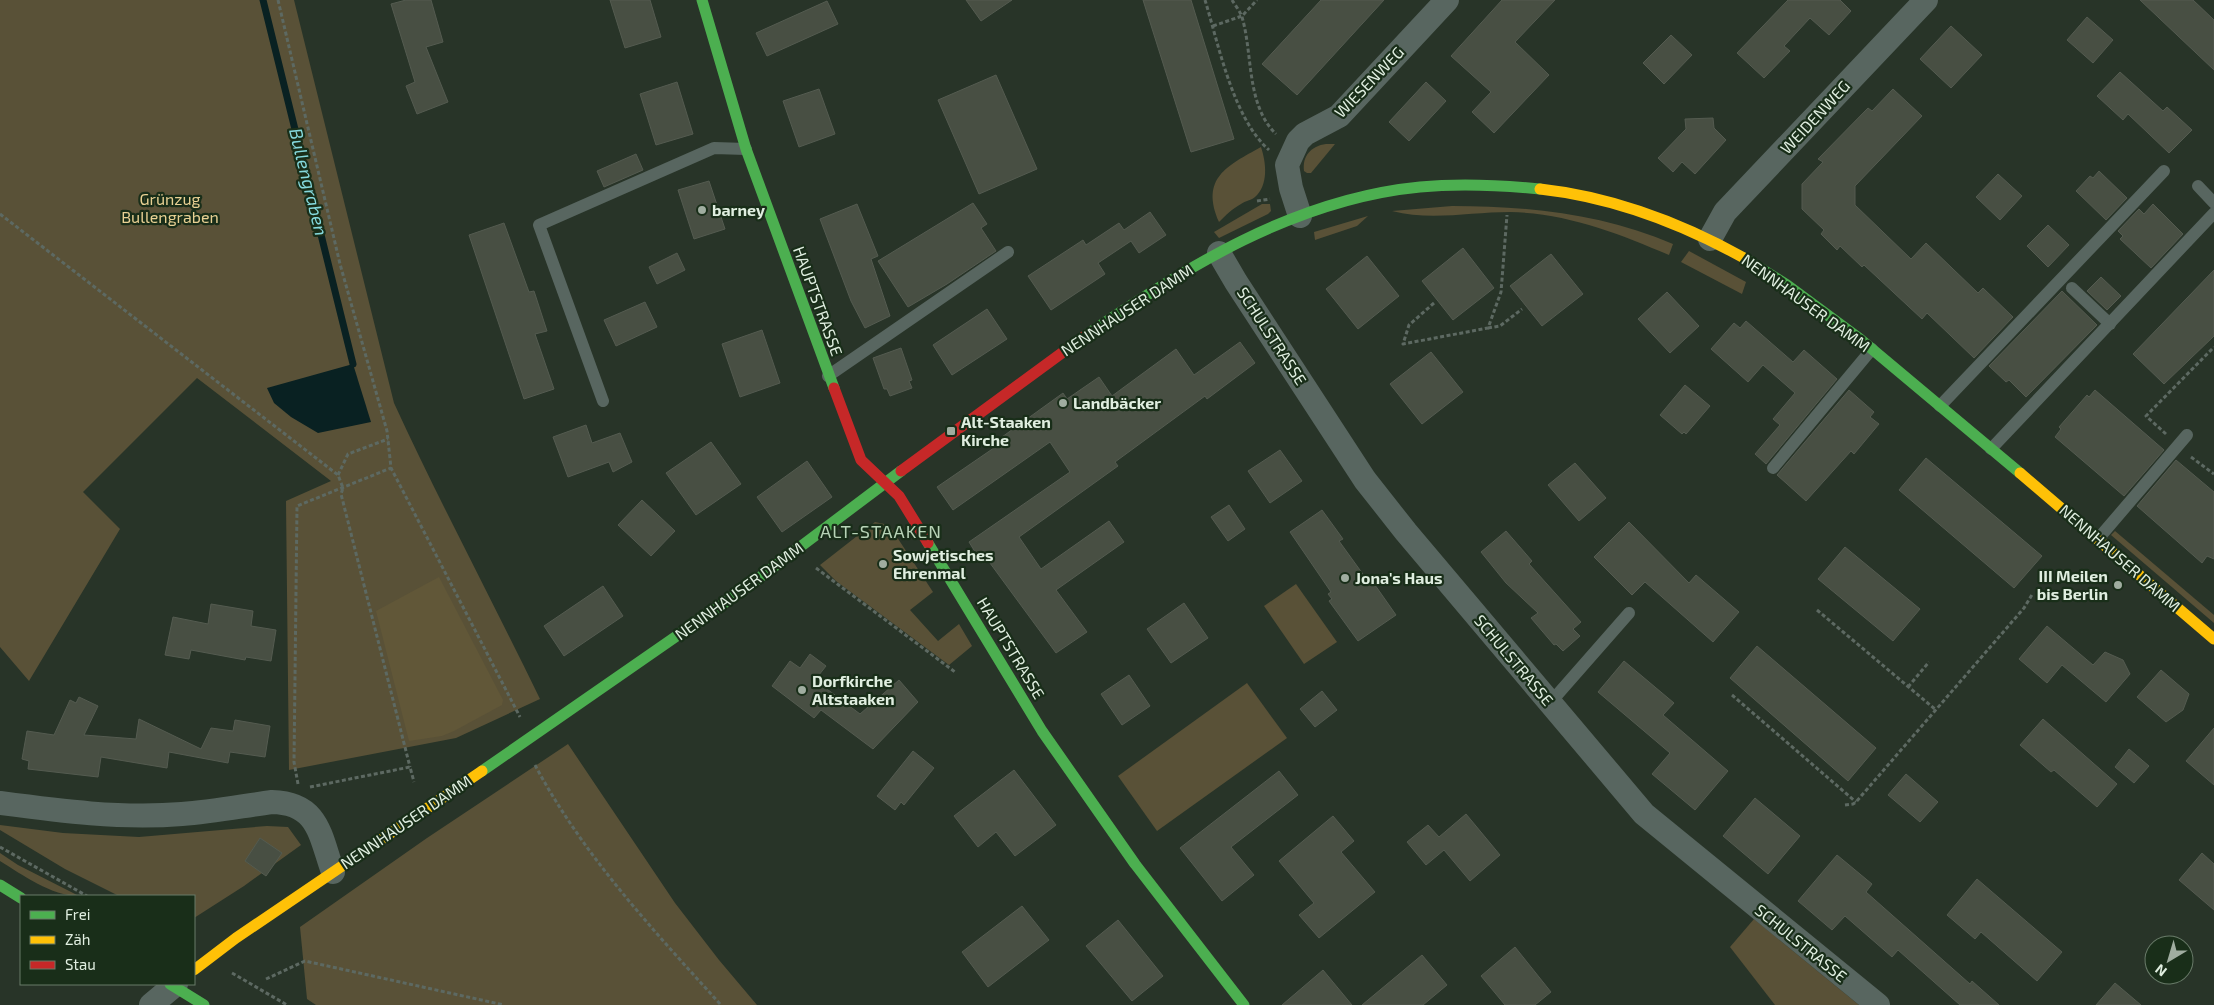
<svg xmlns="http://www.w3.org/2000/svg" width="2214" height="1005" viewBox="0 0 2214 1005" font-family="'Exo 2',sans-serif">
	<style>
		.green { fill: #595137 }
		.forest { fill: #615738 }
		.water { fill: #092122 }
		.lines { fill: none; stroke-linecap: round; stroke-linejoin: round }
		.stream { stroke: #092122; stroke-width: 7 }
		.building { fill: #484f43; stroke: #545b50 }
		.path { stroke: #5d6962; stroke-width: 3; stroke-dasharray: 4 2.5; stroke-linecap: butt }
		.lane { stroke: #586660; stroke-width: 12 }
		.street { stroke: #586660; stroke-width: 24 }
		.fast { stroke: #4caf50; stroke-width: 11 }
		.slow { stroke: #ffc107; stroke-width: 11 }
		.jam { stroke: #c62828; stroke-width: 11 }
		.poi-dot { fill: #a0ada0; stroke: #192e19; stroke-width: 2 }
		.labels { text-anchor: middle; stroke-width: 4.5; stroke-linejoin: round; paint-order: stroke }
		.street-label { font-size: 16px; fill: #e0eee0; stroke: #192e19 }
		.park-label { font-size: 16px; fill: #e9d194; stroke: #192e19 }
		.poi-label { font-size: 16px; font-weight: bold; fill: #e0eee0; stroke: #192e19; text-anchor: start }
		.water-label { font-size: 18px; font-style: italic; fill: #85d9dd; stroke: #192e19 }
		.neighbourhood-label { font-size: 18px; letter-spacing: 1px; fill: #b8d3b7; stroke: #192e19 }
	</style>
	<rect width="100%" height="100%" fill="#283428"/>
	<g class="green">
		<path d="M0 0H294L394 403C440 503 492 600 540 699L456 738 289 770 286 501 331 481 197 378 83 492 120 529 29 681 0 647Z"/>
		<path d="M1326 144H1335L1311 173H1307L1304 171C1302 156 1311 146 1326 144Z"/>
		<path d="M1261 147C1266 162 1269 185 1255 197 1252 200 1245 201 1241 204 1232 209 1226 215 1219 222 1200 178 1227 166 1261 147Z"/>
		<polygon points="1262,204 1270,204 1271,211 1268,214 1219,238 1214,232"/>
		<path d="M1452 206C1528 206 1603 214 1673 244L1669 255C1618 233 1566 213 1510 212 1471 212 1430 221 1392 211Z"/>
		<polygon points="1368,216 1357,226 1315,240 1314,232"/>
		<polygon points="1689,251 1746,282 1742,294 1681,262"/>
		<polygon points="875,522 889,525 933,592 910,610 938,641 959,624 972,646 949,665 836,581 820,565"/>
		<polygon points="2115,531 2214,615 2214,623 2111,535"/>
		<polygon points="1296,584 1337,642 1304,664 1264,606"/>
		<polygon points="1247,683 1287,738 1157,831 1118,776"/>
		<polygon points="568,744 675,903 719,960 757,1005 316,1005 307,999 300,927 427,838"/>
		<polygon points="0,825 63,833 139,837 267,826 288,827 301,845 244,886 194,918 194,896 119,896 65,869 0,830"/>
		<path d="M0 853 18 865 79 896C51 896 23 875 0 861Z"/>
		<polygon points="1754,919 1859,1005 1775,1005 1730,947"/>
	</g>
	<polygon class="forest" points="439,577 503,700 502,705 454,731 442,736 409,741 376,611"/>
	<polygon class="water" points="353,364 371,422 318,433 291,417 274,403 267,388"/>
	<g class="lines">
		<polyline class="stream" points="263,0 353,364"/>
	</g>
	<g class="building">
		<polygon points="406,0 431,0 443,42 426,47 448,102 417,114 406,86 415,82 391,4"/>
		<polygon points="610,0 650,0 661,37 625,48"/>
		<polygon points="966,0 1012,0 981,21"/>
		<polygon points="1143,0 1191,0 1234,139 1191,152"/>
		<polygon points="1321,0 1384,0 1297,95 1262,64"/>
		<polygon points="1502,0 1555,0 1515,42 1549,75 1494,133 1472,112 1491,92 1451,56"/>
		<polygon points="1788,0 1840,0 1851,11 1829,35 1810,18 1784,46 1790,51 1764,78 1737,53"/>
		<polygon points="2140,0 2193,0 2214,20 2214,70"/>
		<polygon points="827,1 838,24 767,56 756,33"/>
		<polygon points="2087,17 2113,40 2093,63 2067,40"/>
		<polygon points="1951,26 1982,55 1951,88 1920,59"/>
		<polygon points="1671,35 1692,55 1664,84 1643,63"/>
		<polygon points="2120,72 2163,111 2167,107 2192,130 2169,153 2128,114 2123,120 2097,96"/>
		<polygon points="996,75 1037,169 979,194 938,100"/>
		<polygon points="677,82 693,134 656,145 640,94"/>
		<polygon points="1426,82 1446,101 1409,141 1389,122"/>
		<polygon points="819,89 835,134 799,147 783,101"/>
		<polygon points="1893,89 1922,116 1855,186 1855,205 1911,259 1926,243 1978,293 1983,288 2013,317 1974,358 1927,313 1922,319 1864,265 1862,267 1840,246 1837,250 1821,234 1824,230 1802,209 1802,184 1823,162 1818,159 1868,108 1872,111"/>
		<polygon points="1713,118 1714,128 1726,140 1695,174 1682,162 1673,172 1658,158 1686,129 1685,119"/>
		<polygon points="636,154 643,170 604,187 597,171"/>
		<polygon points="2099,171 2127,198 2106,220 2076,191 2090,176 2093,178"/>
		<polygon points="1998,174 2022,196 2000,220 1976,197"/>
		<polygon points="709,181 725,229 694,239 678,190"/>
		<polygon points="973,203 987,224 981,228 996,251 947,284 908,307 878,261"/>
		<polygon points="857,204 878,256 871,259 890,316 865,328 851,301 820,219"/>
		<polygon points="2153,204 2183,234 2151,268 2120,239 2123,236 2118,231 2139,209 2144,214"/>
		<polygon points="1150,212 1166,235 1139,253 1131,241 1098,263 1105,274 1051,310 1028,276 1083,240 1086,245 1119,223 1124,230"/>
		<polygon points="504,223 529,292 534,291 547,331 535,334 554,389 524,399 469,235"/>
		<polygon points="2048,225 2069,245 2048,267 2027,246"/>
		<polygon points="1463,248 1494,288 1453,320 1422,281"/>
		<polygon points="677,253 685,270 657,284 649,267"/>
		<polygon points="1551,254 1583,294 1542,326 1510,286"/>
		<polygon points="1367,256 1399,296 1358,329 1326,289"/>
		<polygon points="2214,270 2214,336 2164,384 2133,354"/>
		<polygon points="2101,277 2121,296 2107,310 2087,291"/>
		<polygon points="2062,291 2097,325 2026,397 2009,380 2006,382 1989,366"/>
		<polygon points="1667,292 1699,326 1670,353 1638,319"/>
		<polygon points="645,302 657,327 616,346 604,320"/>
		<polygon points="987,309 1007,339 952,375 933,345"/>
		<polygon points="1746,321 1793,362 1804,350 1837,379 1766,464 1755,454 1780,425 1773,419 1795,393 1763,365 1748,382 1711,349 1734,323 1740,328"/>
		<polygon points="762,330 780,383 740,397 722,344"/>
		<polygon points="1240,342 1255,363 1207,399 1205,396 1115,462 1118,466 1019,537 1041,569 1109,521 1124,542 1056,590 1087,632 1056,653 987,559 982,563 969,542 1070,472 1050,442 953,510 937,487 1004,441 1002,437 1063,393 1067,399 1099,377 1112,396 1176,349 1194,375"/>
		<polygon points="901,348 912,380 909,381 912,388 890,396 887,389 884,389 873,358"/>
		<polygon points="1431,352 1463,392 1422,424 1390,384"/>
		<polygon points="1685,385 1710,406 1686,434 1684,432 1682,434 1660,415"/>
		<polygon points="1849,390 1874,412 1870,417 1879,424 1854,454 1851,451 1806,501 1777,475"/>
		<polygon points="2095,390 2164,450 2124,496 2055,437 2061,429 2059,427 2087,395 2089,397"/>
		<polygon points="586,425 592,443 620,433 632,462 613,472 609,462 568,477 553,437"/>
		<polygon points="711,442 741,484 696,515 666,473"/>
		<polygon points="1280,450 1302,481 1270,503 1248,471"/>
		<polygon points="1926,458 2042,556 2014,588 1899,490"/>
		<polygon points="2176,460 2214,492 2214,559 2207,556 2202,563 2137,506"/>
		<polygon points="807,461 832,497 782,532 757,497"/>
		<polygon points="1575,463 1606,498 1579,521 1548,485"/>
		<polygon points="642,500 675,531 651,556 618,525"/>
		<polygon points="1229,505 1245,529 1228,541 1211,517"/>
		<polygon points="1322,510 1343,539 1339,541 1365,577 1368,575 1396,615 1358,641 1329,601 1332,599 1328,594 1331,592 1290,532"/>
		<polygon points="1629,522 1689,583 1696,575 1739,612 1713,642 1645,582 1632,595 1594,557"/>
		<polygon points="1506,531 1532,561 1529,564 1581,622 1573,629 1580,636 1563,651 1556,644 1554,645 1531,618 1538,613 1506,583 1481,552"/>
		<polygon points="1845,547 1920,609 1893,641 1818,579"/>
		<polygon points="603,586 623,616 564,656 544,626"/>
		<polygon points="1184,603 1208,638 1171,663 1147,629"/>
		<polygon points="211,604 253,611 251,626 276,630 271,661 246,657 245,660 191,650 189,659 165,655 173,617 208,624"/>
		<polygon points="2047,626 2093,665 2105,652 2123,660 2130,674 2106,702 2062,665 2047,683 2019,659"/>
		<polygon points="1757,646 1876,748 1848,781 1730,678"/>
		<polygon points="810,654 826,666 815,680 860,714 899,680 918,702 873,749 821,710 814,718 772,686 790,661 800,668"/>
		<polygon points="1624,661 1674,703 1663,715 1728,771 1695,810 1652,774 1670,753 1598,692"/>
		<polygon points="2161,670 2189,694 2183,710 2166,722 2137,697"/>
		<polygon points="1129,675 1150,706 1122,725 1101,694"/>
		<polygon points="1322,691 1337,710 1315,727 1300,709"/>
		<polygon points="79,697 98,706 84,735 136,739 139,719 201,749 211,728 233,731 235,720 270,726 265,757 230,752 228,763 169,752 167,768 101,757 98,777 28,769 29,761 22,759 27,731 54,735 70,700 76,703"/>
		<polygon points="2043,719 2117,784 2097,807 2054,770 2051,772 2020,745"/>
		<polygon points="2214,728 2214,785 2186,761"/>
		<polygon points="2129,749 2149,766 2134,783 2115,767"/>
		<polygon points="913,751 934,768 904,805 901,802 895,810 877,796"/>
		<polygon points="1014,770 1056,825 1015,856 996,832 978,847 954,816"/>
		<polygon points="1279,771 1298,795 1231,847 1254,875 1222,901 1180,848"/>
		<polygon points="1906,774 1938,802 1920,822 1888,795"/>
		<polygon points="1755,798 1800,836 1768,874 1723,836"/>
		<polygon points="1466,814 1500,855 1470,881 1444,850 1426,865 1407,842 1428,825 1439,837"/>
		<polygon points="1333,816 1354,841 1341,852 1375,892 1319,938 1299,915 1314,903 1279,861"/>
		<polygon points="260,838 282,853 266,876 245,861"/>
		<polygon points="2202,853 2214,864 2214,910 2179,880"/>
		<polygon points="1837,855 1872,884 1866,892 1970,984 1972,981 1999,1005 1960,1005 1898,950 1892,957 1845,916 1832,930 1798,901"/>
		<polygon points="1977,879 2062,952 2037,981 1981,932 1975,939 1947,915"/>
		<polygon points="1022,906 1049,940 988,987 962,952"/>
		<polygon points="1118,920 1163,976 1132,1001 1086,946"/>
		<polygon points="1515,947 1551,992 1535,1005 1505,1005 1481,976"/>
		<polygon points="1422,955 1447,985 1423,1005 1362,1005"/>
		<polygon points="1323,970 1352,1005 1282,1005"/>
		<polygon points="2115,983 2141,1005 2096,1005"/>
	</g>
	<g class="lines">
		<g class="path">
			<polyline points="278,0 340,264 387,431 391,468 520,717"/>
			<path d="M1205 0C1219 46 1233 118 1269 150"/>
			<path d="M1232 0C1235 5 1240 11 1242 17 1253 54 1246 105 1276 134"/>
			<polyline points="1213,26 1242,16 1257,0"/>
			<polyline points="1257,201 1270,199"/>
			<polyline points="0,214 338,475 343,488 341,494 410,767"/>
			<polyline points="1434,303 1409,325 1403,344 1488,328 1501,292 1507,215"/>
			<polyline points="1488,328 1500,326 1522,309"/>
			<polyline points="2166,434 2146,416 2214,347"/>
			<polyline points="2191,457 2214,474"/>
			<polyline points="338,475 348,454 388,439"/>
			<polyline points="816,568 955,672"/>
			<polyline points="1817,610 1936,710"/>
			<polyline points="1908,687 1929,662"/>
			<polyline points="1732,695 1856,802"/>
			<path d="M535 765C583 855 653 930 721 1005"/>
			<polyline points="298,784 294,762 297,506 391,468"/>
			<polyline points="310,787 410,767 414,782"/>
			<polyline points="1845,805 1853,804 1856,802 2024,608 2033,593"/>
			<polyline points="0,847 87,896"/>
			<polyline points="232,973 287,1005"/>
			<polyline points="266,979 305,961 504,1005"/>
		</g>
		<g class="lane">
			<polyline points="2198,186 2214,203"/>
			<polyline points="2072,288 2110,324"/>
			<polyline points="828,376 1008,252"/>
			<polyline points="603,401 539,225 714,148 746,149"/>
			<polyline points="1940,406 2164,171"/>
			<polyline points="1991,449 2214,213"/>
			<polyline points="1773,468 1872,349"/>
			<polyline points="2098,539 2187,435"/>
			<polyline points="1550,703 1629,613"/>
		</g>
		<g class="street">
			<polyline points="1300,216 1291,188 1287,165 1298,141 1305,134 1339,116 1447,0"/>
			<polyline points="1710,239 1725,212 1926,0"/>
			<polyline points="1219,253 1236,282 1365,480 1406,532 1644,814 1878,1005"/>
			<path d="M0 803C60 811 121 819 182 814 212 812 242 806 272 802 319 803 320 836 333 872"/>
			<polyline points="151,1005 176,984"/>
		</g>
		<g class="fast">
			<polyline points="702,0 746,149 834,388"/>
			<polyline points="1744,258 1787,285 1860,339 2020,473"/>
			<path d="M1085 336C1186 267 1295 199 1420 187 1460 183 1500 185 1540 189"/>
			<polyline points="928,543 1042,731 1135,864 1244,1005"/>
			<polyline points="482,771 743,590 901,471"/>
			<polyline points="0,885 21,898"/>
			<polyline points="170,984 204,1005"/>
		</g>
		<g class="slow">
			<path d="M1540 189C1613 197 1681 223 1744 258"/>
			<polyline points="2020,473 2214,639"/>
			<polyline points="194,970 236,938 482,771"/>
		</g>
		<g class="jam">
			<polyline points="834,388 861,460 899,496 928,543"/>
			<polyline points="901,471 1085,336"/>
		</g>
	</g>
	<g class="poi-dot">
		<circle cx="702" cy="210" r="5"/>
		<circle cx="1063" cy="403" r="5"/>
		<rect x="946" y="426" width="10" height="10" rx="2.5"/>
		<circle cx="883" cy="564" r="5"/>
		<circle cx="1345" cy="578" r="5"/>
		<circle cx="2118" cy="585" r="5"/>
		<circle cx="802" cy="690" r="5"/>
	</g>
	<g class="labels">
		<g class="street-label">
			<text transform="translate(1369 82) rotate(-46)" y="6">WIESENWEG</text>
			<text transform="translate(1815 117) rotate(-47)" y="6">WEIDENWEG</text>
			<text transform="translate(818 301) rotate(70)" y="6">HAUPTSTRASSE</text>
			<text transform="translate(1806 303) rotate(36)" y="6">NENNHAUSER DAMM</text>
			<text transform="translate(1127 310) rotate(-33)" y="6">NENNHAUSER DAMM</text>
			<text transform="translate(1272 336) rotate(57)" y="6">SCHULSTRASSE</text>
			<text transform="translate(2120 558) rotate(41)" y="6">NENNHAUSER DAMM</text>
			<text transform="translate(739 591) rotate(-36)" y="6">NENNHAUSER DAMM</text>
			<text transform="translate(1011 648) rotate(59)" y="6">HAUPTSTRASSE</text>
			<text transform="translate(1514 660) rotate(50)" y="6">SCHULSTRASSE</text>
			<text transform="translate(406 822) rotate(-34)" y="6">NENNHAUSER DAMM</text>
			<text transform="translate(1801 943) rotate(39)" y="6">SCHULSTRASSE</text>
		</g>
		<g class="park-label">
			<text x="170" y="205">Grünzug<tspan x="170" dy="18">Bullengraben</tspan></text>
		</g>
		<g class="poi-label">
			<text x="712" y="216">barney</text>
			<text x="1073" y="409">Landbäcker</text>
			<text x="961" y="428">Alt-Staaken<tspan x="961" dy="18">Kirche</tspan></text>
			<text x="893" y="561">Sowjetisches<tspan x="893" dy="18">Ehrenmal</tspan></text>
			<text x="2108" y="582" text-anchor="end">III Meilen<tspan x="2108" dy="18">bis Berlin</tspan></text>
			<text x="1355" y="584">Jona's Haus</text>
			<text x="812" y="687">Dorfkirche<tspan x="812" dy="18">Altstaaken</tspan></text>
		</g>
		<g class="water-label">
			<text transform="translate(308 182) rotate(76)" y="6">Bullengraben</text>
		</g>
		<g class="neighbourhood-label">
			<text x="881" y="538">ALT-STAAKEN</text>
		</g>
	</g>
	<rect x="20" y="895" width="175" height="90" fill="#192e19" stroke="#697b69"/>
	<rect x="30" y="911" width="25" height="8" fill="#4caf50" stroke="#697b69"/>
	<text x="65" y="920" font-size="15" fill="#e0eee0">Frei</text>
	<rect x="30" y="936" width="25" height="8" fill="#ffc107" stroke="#697b69"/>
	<text x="65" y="945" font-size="15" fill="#e0eee0">Zäh</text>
	<rect x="30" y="961" width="25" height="8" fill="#c62828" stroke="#697b69"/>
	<text x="65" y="970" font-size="15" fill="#e0eee0">Stau</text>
	<g transform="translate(2169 960) rotate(218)"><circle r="24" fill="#192e19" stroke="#697b69"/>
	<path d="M0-4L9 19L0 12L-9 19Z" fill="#a0ada0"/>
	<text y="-8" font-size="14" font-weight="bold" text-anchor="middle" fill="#e0eee0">N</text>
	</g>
</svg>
